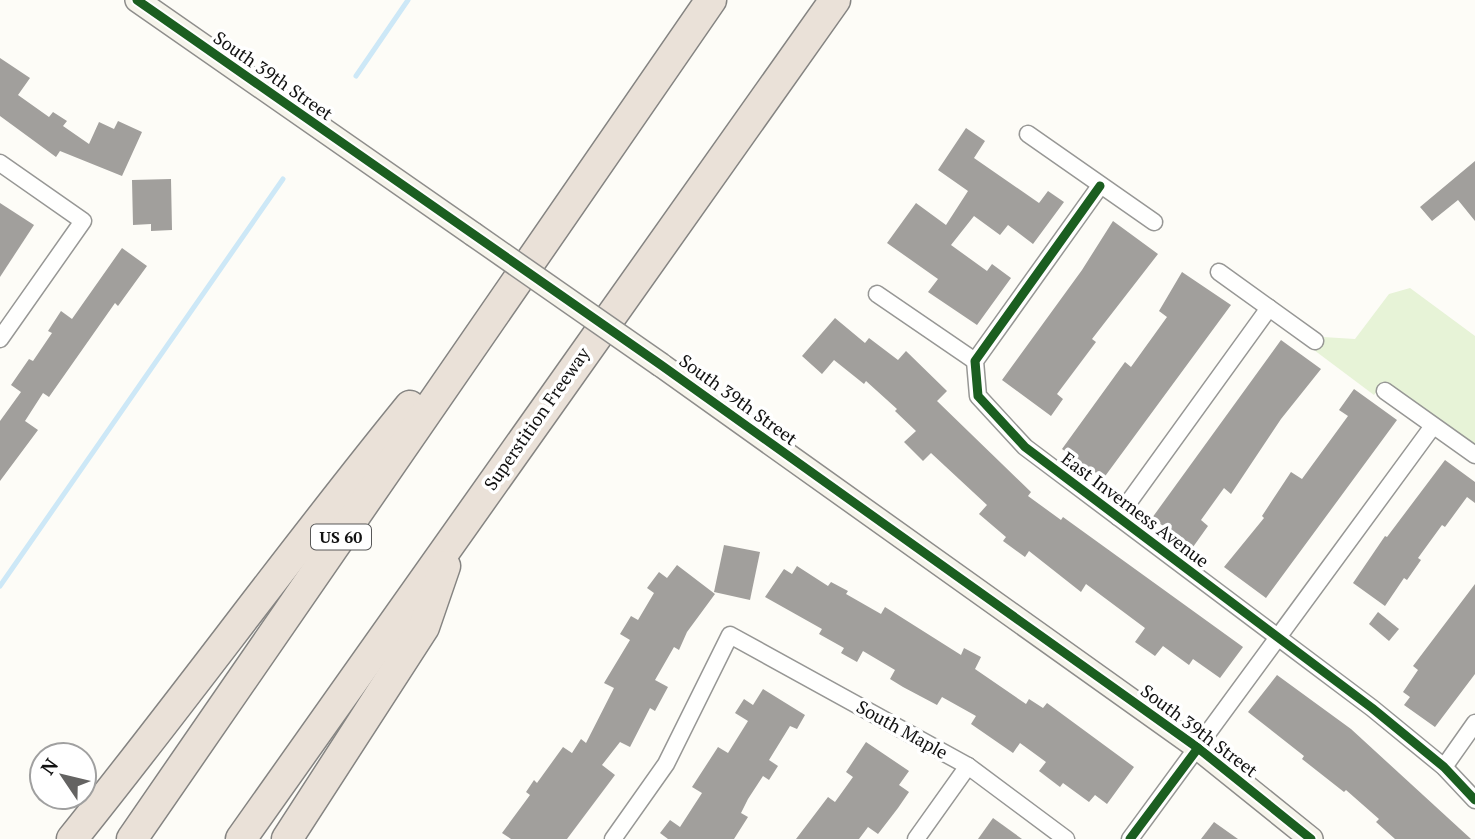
<svg xmlns="http://www.w3.org/2000/svg" width="1475" height="839" viewBox="0 0 1475 839" font-family="'PT Serif',serif">
	<style>
		.green { fill: #e7f3d7 }
		.lines { fill: none; stroke-linecap: round; stroke-linejoin: round }
		.stream { stroke: #cde8f7; stroke-width: 5 }
		.building { fill: #a19f9c }
		.street-casing { stroke: #979795; stroke-width: 19 }
		.secondary-casing { stroke: #8e8d8b; stroke-width: 26 }
		.highway-casing { stroke: #858482; stroke-width: 33 }
		.street { stroke: #fffffe; stroke-width: 16 }
		.secondary { stroke: #f6f4eb; stroke-width: 23 }
		.highway { stroke: #eae1d8; stroke-width: 30 }
		.secondary-bridge-casing { stroke: #8e8d8b; stroke-width: 26; stroke-linecap: butt }
		.secondary-bridge { stroke: #f6f4eb; stroke-width: 23 }
		.cycleway-casing { stroke: #fff; stroke-width: 13 }
		.cycleway { stroke: #1b5e20; stroke-width: 9 }
		.labels { text-anchor: middle; stroke-width: 7; stroke-linejoin: round; paint-order: stroke }
		.shield { fill: #fff; stroke: #585858; stroke-width: 2 }
		.shield-label { font-size: 16px; font-weight: bold; fill: #111 }
		.street-label { font-size: 18px; fill: #111; stroke: #fff }
	</style>
	<rect width="100%" height="100%" fill="#fdfcf7"/>
	<polygon class="green" points="1410,288 1475,336 1475,447 1384,383 1374,395 1314,350 1323,337 1355,339 1389,294"/>
	<g class="lines">
		<g class="stream">
			<polyline points="356,76 408,0"/>
			<polyline points="0,586 283,179"/>
		</g>
	</g>
	<g class="building">
		<polygon points="0,58 30,78 18,95 49,117 53,112 67,121 63,126 89,144 99,122 114,129 118,121 142,132 122,176 60,151 56,157 0,116"/>
		<polygon points="966,128 985,141 974,158 1039,203 1048,191 1064,202 1033,244 1008,225 1000,235 974,216 951,245 987,271 992,264 1011,278 977,325 928,292 938,279 887,243 916,203 946,225 968,191 938,170"/>
		<polygon points="1475,161 1475,221 1458,200 1432,221 1420,207"/>
		<polygon points="171,179 172,230 151,231 151,224 133,225 132,180"/>
		<polygon points="0,203 34,225 0,277"/>
		<polygon points="1113,221 1158,254 1092,339 1096,342 1057,394 1063,399 1051,416 1002,380 1082,270"/>
		<polygon points="122,248 147,266 118,306 115,303 49,397 43,393 25,421 38,430 0,481 0,421 21,392 11,385 29,359 33,361 52,333 48,331 61,311 72,319"/>
		<polygon points="1182,272 1231,305 1103,479 1062,449 1125,362 1131,367 1167,317 1159,311"/>
		<polygon points="835,318 865,343 869,338 898,360 906,351 947,391 937,401 1031,492 1028,496 1061,520 1063,517 1243,647 1220,678 1193,659 1189,665 1163,646 1155,656 1135,642 1145,628 1086,584 1081,592 1029,551 1025,557 1003,541 1006,537 979,514 987,505 931,453 923,461 904,442 916,431 895,411 897,409 866,381 864,384 834,360 822,374 802,356"/>
		<polygon points="1281,340 1321,369 1281,419 1231,494 1224,488 1201,520 1208,526 1193,547 1152,518"/>
		<polygon points="1354,389 1397,420 1266,598 1224,567 1264,518 1262,516 1291,472 1302,479 1348,416 1339,410"/>
		<polygon points="1445,460 1475,482 1475,503 1467,497 1445,527 1442,525 1418,558 1421,560 1407,580 1404,578 1385,606 1353,583 1385,536 1387,537"/>
		<polygon points="724,545 760,552 750,600 714,592"/>
		<polygon points="677,565 715,594 687,632 679,650 674,647 655,680 668,687 655,711 650,708 630,747 620,742 602,765 615,775 567,839 511,839 502,833 530,795 526,792 534,780 537,783 563,747 572,753 581,739 586,743 614,688 604,683 630,640 620,634 631,616 638,620 654,593 647,588 659,572 667,578"/>
		<polygon points="797,566 828,586 831,582 848,591 846,594 881,614 885,607 961,655 964,648 981,657 975,669 1026,704 1029,699 1043,708 1047,703 1134,767 1107,804 1095,795 1089,802 1063,783 1060,787 1039,771 1046,762 1020,743 1013,753 971,724 976,716 942,697 937,705 903,687 890,679 895,670 863,651 857,662 841,653 844,648 819,634 822,629 765,597 784,569 792,574"/>
		<polygon points="1475,584 1475,674 1435,727 1404,705 1410,697 1403,692 1418,670 1413,666"/>
		<polygon points="1378,612 1399,629 1389,641 1369,624"/>
		<polygon points="1277,675 1351,729 1471,839 1395,839 1376,822 1379,819 1346,790 1344,792 1302,759 1304,756 1248,712"/>
		<polygon points="763,689 805,715 797,729 790,726 769,760 778,766 769,780 763,776 748,799 741,813 748,817 734,839 668,839 660,833 670,820 680,827 702,793 692,787 718,747 728,753 748,721 735,713 744,699 753,705"/>
		<polygon points="866,742 909,771 899,785 909,792 898,808 878,834 868,827 859,839 796,839 828,797 835,802 853,777 846,772"/>
		<polygon points="993,818 1022,839 978,839"/>
		<polygon points="1214,822 1238,839 1201,839"/>
	</g>
	<g class="lines">
		<defs>
			<g id="street">
				<polyline points="1028,134 1154,222"/>
				<polyline points="0,163 83,221 0,339"/>
				<polyline points="1100,186 975,361 978,396 1025,447 1372,708 1444,767 1475,800"/>
				<polyline points="1219,272 1315,341"/>
				<polyline points="877,294 975,361"/>
				<polyline points="1385,391 1475,455"/>
				<polyline points="1118,517 1269,308"/>
				<polyline points="1444,767 1475,723"/>
				<polyline points="613,839 666,764 730,635 968,766 1066,839"/>
				<polyline points="916,839 968,766"/>
				<polyline points="1130,839 1433,426"/>
			</g>
			<g id="secondary">
				<polyline points="137,0 473,234"/>
				<polyline points="661,365 1198,748 1311,839"/>
			</g>
			<g id="highway">
				<path d="M72 839C187 696 294 548 410 406"/>
				<polyline points="132,839 711,0"/>
				<polyline points="241,839 835,0"/>
				<polyline points="287,839 424,627 445,566"/>
			</g>
		</defs>
		<use href="#street" class="street-casing"/>
		<use href="#secondary" class="secondary-casing"/>
		<use href="#highway" class="highway-casing"/>
		<use href="#street" class="street"/>
		<use href="#secondary" class="secondary"/>
		<use href="#highway" class="highway"/>
		<defs>
			<polyline id="secondary-bridge" points="473,234 661,365"/>
		</defs>
		<use href="#secondary-bridge" class="secondary-bridge-casing"/>
		<use href="#secondary-bridge" class="secondary-bridge"/>
		<defs>
			<g id="cycleway">
				<polyline points="137,0 661,365 1198,748 1311,839"/>
				<polyline points="1100,186 975,361 978,396 1025,447 1372,708 1444,767 1475,800"/>
				<polyline points="1130,839 1198,748"/>
			</g>
		</defs>
		<use href="#cycleway" class="cycleway-casing"/>
		<use href="#cycleway" class="cycleway"/>
	</g>
	<g class="labels">
		<rect class="shield" x="311" y="524.5" width="60" height="25" rx="5"/>
		<g class="shield-label">
			<text x="341" y="543">US 60</text>
		</g>
		<g class="street-label">
			<text transform="translate(273 76) rotate(35)" y="6">South 39th Street</text>
			<text transform="translate(738 400) rotate(36)" y="6">South 39th Street</text>
			<text transform="translate(537 419) rotate(-55)" y="6">Superstition Freeway</text>
			<text transform="translate(1135 510) rotate(37)" y="6">East Inverness Avenue</text>
			<text transform="translate(902 730) rotate(29)" y="6">South Maple</text>
			<text transform="translate(1199 731) rotate(37)" y="6">South 39th Street</text>
		</g>
	</g>
	<g transform="translate(63 776) rotate(305)"><circle r="33" fill="#ffffff" stroke="#a0a0a0" stroke-width="2"/>
	<path d="M0-5L12 26L0 18L-12 26Z" fill="#646362"/>
	<text y="-10" font-size="19" font-weight="bold" text-anchor="middle" fill="#111111">N</text>
	</g>
</svg>
